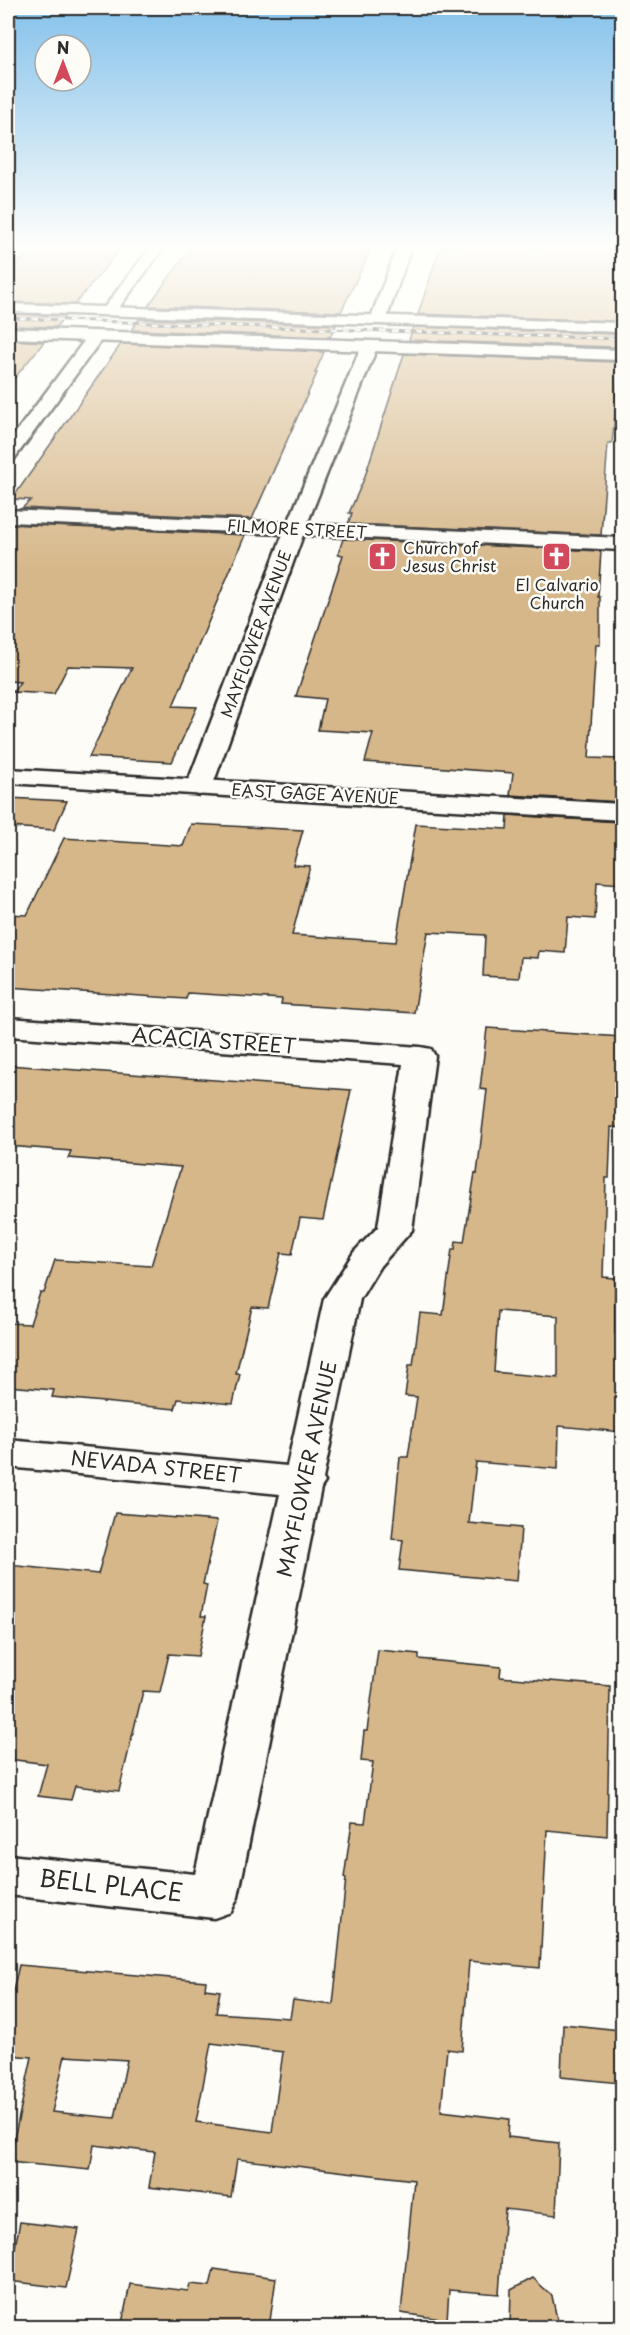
<svg xmlns="http://www.w3.org/2000/svg" width="630" height="2335" viewBox="0 0 630 2335" font-family="'Playpen Sans',sans-serif">
	<style>
		.building { fill: #d6b789; stroke: #2b2b2b; stroke-width: 1.5; fill-rule: evenodd }
		.lines { fill: none; stroke-linecap: round; stroke-linejoin: round }
		.street-casing { stroke: #2b2b2b; stroke-width: 5 }
		.secondary-casing { stroke: #2b2b2b; stroke-width: 5 }
		.street { fill: #fdfcf7; fill-rule: evenodd }
		.secondary { fill: #fdfcf7; fill-rule: evenodd }
		.rail-casing { stroke: #2b2b2b; stroke-width: 3 }
		.rail { stroke: #fdfcf7; stroke-width: 2; stroke-dasharray: 6; stroke-linecap: butt }
		.labels { text-anchor: middle; stroke-width: 5; stroke-linejoin: round; paint-order: stroke }
		.far-street-label { font-size: 16px; fill: #2b2b2b; stroke: #fdfcf7 }
		.far-poi-label { font-size: 16px; fill: #2b2b2b; stroke: #fdfcf7; text-anchor: start }
		.street-label { font-size: 20px; fill: #2b2b2b; stroke: #fdfcf7 }
		.near-street-label { font-size: 24px; fill: #2b2b2b; stroke: #fdfcf7 }
	</style>
	<rect width="100%" height="100%" fill="#fdfcf7"/>
	<filter id="ink" filterUnits="userSpaceOnUse"><feTurbulence type="fractalNoise" baseFrequency=".0167" numOctaves="2"/><feDisplacementMap in="SourceGraphic" scale="12" xChannelSelector="R" yChannelSelector="G"/><feConvolveMatrix kernelMatrix="1 2 1 2 8 2 1 2 1" color-interpolation-filters="sRGB"/></filter>
	<g filter="url(#ink)">
		<g class="building">
			<polygon points="35,245 114,245 123,246 75,304 8,302 8,274"/>
			<polygon points="193,245 373,245 341,312 148,306"/>
			<polygon points="441,245 548,248 548,245 615,245 615,253 620,253 618,319 614,319 614,321 418,314"/>
			<polygon points="8,314 65,316 56,327 8,326"/>
			<polygon points="139,319 336,325 330,337 131,330"/>
			<polygon points="413,327 614,334 615,347 409,340"/>
			<polygon points="8,340 44,342 8,386"/>
			<polygon points="121,344 324,352 315,373 317,373 252,519 22,508 31,500 12,499"/>
			<polygon points="404,354 615,362 616,404 612,443 608,443 601,535 348,524 352,513 349,513 364,479"/>
			<polygon points="8,524 245,535 173,706 197,707 172,762 89,757 132,668 68,666 54,694 13,692 20,682 8,681"/>
			<polygon points="343,539 601,551 598,597 600,597 600,644 596,644 589,758 620,759 620,802 510,795 513,773 365,762 373,733 318,730 325,699 296,696 343,555 338,554"/>
			<polygon points="8,798 67,801 54,830 8,827"/>
			<polygon points="508,815 619,822 619,835 622,835 622,884 597,882 595,919 568,917 565,953 539,951 538,958 521,957 519,978 483,976 485,935 428,932 414,1013 281,1004 282,999 188,993 186,999 8,987 8,914 27,915 64,838 183,846 191,824 303,830 293,865 310,866 292,935 396,942 416,824 507,829"/>
			<path d="M487 1028 622 1037V1128L611 1127 609 1178H606L603 1277 615 1278V1334L622 1335V1432L559 1426 558 1469 476 1462 469 1523 521 1528 517 1581 399 1570 403 1540 392 1539 400 1457H408L417 1397 405 1396 409 1365H413L420 1313 443 1315 452 1249H455L456 1241 464 1242 475 1173 477 1174 487 1090 480 1089ZM498 1311 558 1316V1378L494 1372Z"/>
			<polygon points="8,1065 351,1090 323,1220 300,1218 292,1254 281,1253 268,1308 252,1307 236,1374 240,1374 233,1404 178,1399 175,1409 52,1397 54,1390 8,1386 8,1323 30,1324 40,1293 44,1293 55,1260 151,1266 181,1167 68,1158 71,1151 8,1146"/>
			<polygon points="115,1513 217,1521 203,1584 207,1585 201,1616 206,1616 198,1656 169,1654 160,1692 143,1691 119,1791 75,1786 71,1800 38,1796 47,1764 8,1759 8,1565 98,1574"/>
			<path d="M378 1650 419 1654V1659L501 1667 500 1677 610 1686 607 1836 547 1830 540 1968 469 1961 462 2051 447 2049 441 2111 509 2119 508 2137 559 2143 556 2215 505 2209 499 2294 449 2290 447 2320 401 2313 414 2180 237 2159 231 2197 149 2187 155 2152 94 2145 90 2170 9 2162 32 2057 8 2055V2012L19 1965 206 1981 205 1989 220 1991 216 2013 290 2018 293 2000 333 2005 346 1878H344L352 1822 365 1823 373 1762 361 1761 364 1731H367ZM211 2043 283 2052 272 2132 196 2122ZM65 2056 127 2060 115 2118 52 2112Z"/>
			<polygon points="563,2024 620,2030 620,2083 561,2077"/>
			<polygon points="20,2222 79,2229 66,2288 8,2281"/>
			<polygon points="214,2269 276,2278 269,2328 121,2328 130,2284 188,2291 190,2284 210,2286"/>
			<polygon points="533,2278 552,2296 559,2328 510,2328 511,2290"/>
		</g>
		<g class="lines">
			<defs>
				<g id="street">
					<polygon points="152,245 166,245 114,314 104,314 101,311 104,308"/>
					<polygon points="398,245 412,245 386,320 383,323 373,323 370,320"/>
					<polygon points="96,331 104,336 14,459 8,460 8,443 90,333"/>
					<polygon points="369,342 377,347 307,524 622,538 622,550 303,535 212,787 208,792 199,795 190,792 186,787 283,534 8,522 8,510 288,523 361,347"/>
					<polygon points="8,1018 420,1047 431,1049 435,1056 412,1230 380,1266 360,1299 323,1479 325,1482 321,1488 238,1897 231,1912 214,1918 8,1895 8,1855 195,1874 280,1494 8,1467 8,1440 287,1466 324,1299 354,1252 378,1227 403,1064 8,1036"/>
				</g>
				<g id="secondary">
					<polygon points="8,304 622,323 622,332 8,312"/>
					<polygon points="8,328 622,350 622,360 8,338"/>
					<polygon points="8,769 622,804 622,820 8,783"/>
				</g>
			</defs>
			<use href="#street" class="street-casing"/>
			<use href="#secondary" class="secondary-casing"/>
			<use href="#street" class="street"/>
			<use href="#secondary" class="secondary"/>
			<defs>
				<polyline id="rail" points="8,318 622,339"/>
			</defs>
			<use href="#rail" class="rail-casing"/>
			<use href="#rail" class="rail"/>
		</g>
	</g>
	<linearGradient id="sky" x2="0" y2="1"><stop stop-color="#84c1eb"/><stop offset="0.43" stop-color="#fefefb"/><stop offset="1" stop-color="#fefefb" stop-opacity="0"/></linearGradient>
	<rect width="630" height="572" fill="url(#sky)"/>
	<defs>
		<symbol id="church-square" viewBox="-11 -11 22 22"><rect x="-9" y="-9" width="18" height="18" rx="4" fill="#d1495b" stroke="#fdfcf7"/><path d="M-1.2-6h2.4v3.5h3.3v2.4h-3.3V6h-2.4V-.1h-3.3v-2.4h3.3Z" fill="#fff"/></symbol>
	</defs>
	<g fill-rule="evenodd">
		<use href="#church-square" x="366" y="540" width="33" height="33"/>
		<use href="#church-square" x="540" y="540" width="33" height="33"/>
	</g>
	<g class="labels">
		<g class="far-street-label">
			<text transform="translate(297 529) rotate(3)" y="6">FILMORE STREET</text>
			<text transform="translate(256 634) rotate(-70)" y="6">MAYFLOWER AVENUE</text>
			<text transform="translate(315 794) rotate(3)" y="6">EAST GAGE AVENUE</text>
		</g>
		<g class="far-poi-label">
			<text x="403" y="554">Church of<tspan x="403" dy="18">Jesus Christ</tspan></text>
			<text x="557" y="591" text-anchor="middle">El Calvario<tspan x="557" dy="18">Church</tspan></text>
		</g>
		<g class="street-label">
			<text transform="translate(214 1041) rotate(4)" y="7">ACACIA STREET</text>
			<text transform="translate(156 1467) rotate(6)" y="7">NEVADA STREET</text>
			<text transform="translate(307 1469) rotate(-78)" y="7">MAYFLOWER AVENUE</text>
		</g>
		<g class="near-street-label">
			<text transform="translate(111 1886) rotate(6)" y="8">BELL PLACE</text>
		</g>
	</g>
	<rect width="630" height="2335" fill="none" stroke="#fdfcf7" stroke-width="30"/>
	<rect x="15" y="15" width="600" height="2305" fill="none" stroke="#2b2b2b" stroke-width="2" filter="url(#ink)"/>
	<g transform="translate(63 63)"><circle r="28" fill="#fdfcf7" stroke="#a9a8a5" stroke-width="1.5"/>
	<path d="M0-4.5L10 22L0 15L-10 22Z" fill="#d1495b"/>
	<text y="-9" font-size="16" font-weight="bold" text-anchor="middle" fill="#2b2b2b">N</text>
	</g>
</svg>
